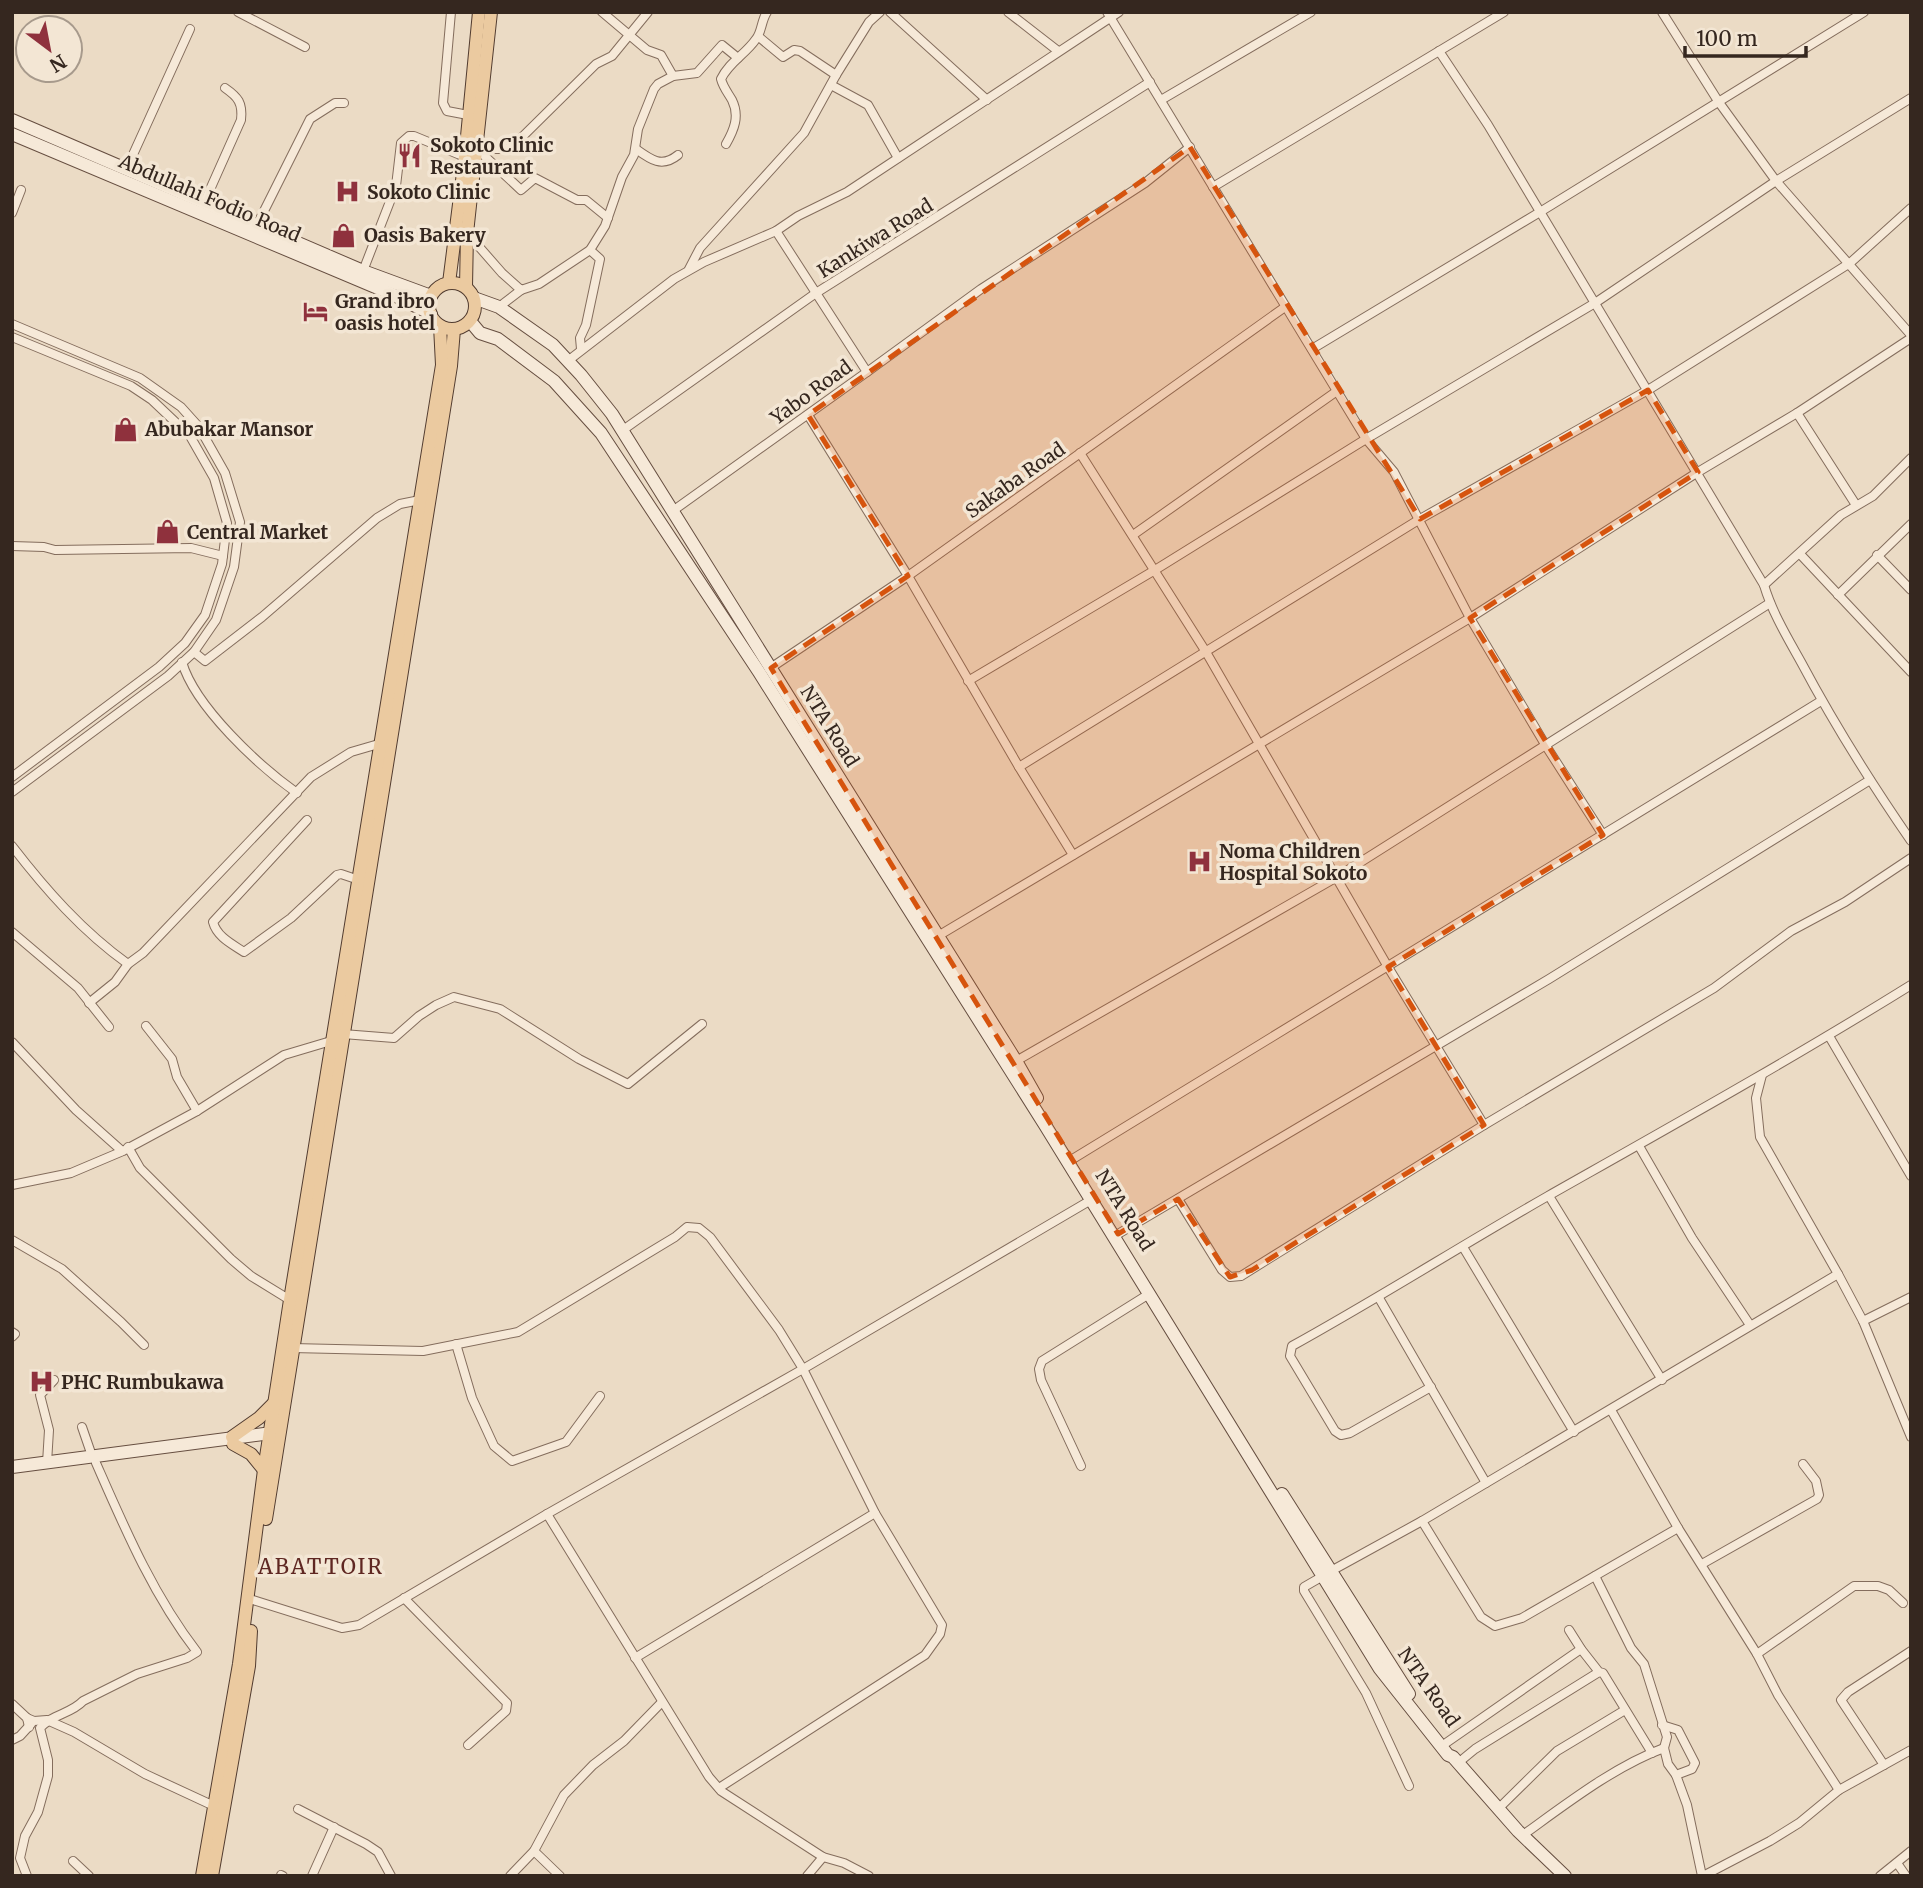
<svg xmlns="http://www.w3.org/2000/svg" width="1923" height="1888" viewBox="0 0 1923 1888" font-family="Merriweather,serif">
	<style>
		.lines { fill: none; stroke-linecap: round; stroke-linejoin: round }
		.street-casing { stroke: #846d5d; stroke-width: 10 }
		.secondary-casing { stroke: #664e40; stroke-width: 14 }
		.primary-casing { stroke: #523c30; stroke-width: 14 }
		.street { stroke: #f6e9d8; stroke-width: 8 }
		.secondary { stroke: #f6e9d8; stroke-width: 12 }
		.primary { stroke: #ebcaa0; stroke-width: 12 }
		.marked { fill: #d6540e; fill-opacity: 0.2; stroke: #d6540e; stroke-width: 5; stroke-dasharray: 14 9; stroke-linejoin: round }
		.labels { text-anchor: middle; stroke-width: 7; stroke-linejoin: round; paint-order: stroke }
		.poi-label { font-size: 19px; font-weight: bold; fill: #35271f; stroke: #f3e6d4; text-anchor: start }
		.street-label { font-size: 19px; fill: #35271f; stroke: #f3e6d4 }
		.neighbourhood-label { font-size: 21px; letter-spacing: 2px; fill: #5f2722; stroke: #f3e6d4 }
	</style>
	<rect width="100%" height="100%" fill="#ebdbc5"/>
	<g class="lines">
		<defs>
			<g id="street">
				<polyline points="238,12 305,47"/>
				<polyline points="451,12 443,103 447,111 468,115"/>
				<polyline points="602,12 647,50 661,55 673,76"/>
				<polyline points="890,12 987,100"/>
				<polyline points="1008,12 1058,51"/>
				<polyline points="1107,12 1366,439 1394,472 1470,618 1546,746 1603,835"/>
				<polyline points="1662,12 1718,101 1776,181 1911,335"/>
				<polyline points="759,37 783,57 794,50 800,51 836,75"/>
				<path d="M1439 51 1488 125 1764 585C1772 612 1787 637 1801 662 1834 724 1871 783 1911 841"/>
				<polyline points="831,85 868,105 898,158"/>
				<polyline points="1161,100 1311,12"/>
				<path d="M726 144C734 130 740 116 732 100 728 93 723 87 721 79 729 62 746 54 756 39 762 32 761 21 767 12"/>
				<polyline points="477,149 507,149 516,143 596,64 612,56 648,12"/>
				<polyline points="477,149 521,190 535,178 577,200 586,200 608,218"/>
				<path d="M636 149C651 160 662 168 678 155"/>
				<polyline points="126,170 190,29"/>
				<polyline points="1213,187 1504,12"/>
				<path d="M204 203 241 120C243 103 238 97 225 88"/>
				<polyline points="12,213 21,190"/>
				<polyline points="257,225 310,119 335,103 344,103"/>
				<polyline points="467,233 502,273 521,290 539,284 590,250 605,226 622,177 634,155 638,129 654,89 658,84 673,76 697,73 722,45 738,58"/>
				<polyline points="689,269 700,248 804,133 836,75 869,22 880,12"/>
				<polyline points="363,271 396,186 401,143 409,136 414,136 465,157"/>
				<polyline points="499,307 521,290"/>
				<polyline points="12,324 140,378 181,407 199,427 225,473 240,522 234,567 216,620 194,652 168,676 12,792"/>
				<polyline points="12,337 131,386 152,400 190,436 214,478 227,523 222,564 205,615 185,643 159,667 12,777"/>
				<polyline points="581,349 580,338 586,325 600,259 590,250"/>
				<polyline points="1312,349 1540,212 1864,12"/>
				<polyline points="569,360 674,279 704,262 776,231 798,216 847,192 1119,12"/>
				<polyline points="867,372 981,289 1145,183 1190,147"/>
				<polyline points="1797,413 1856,505"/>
				<polyline points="808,415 908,576 1019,767 1420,519 1648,390 1850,263 1911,208"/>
				<polyline points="623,430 816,293 1150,82"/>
				<polyline points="1080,453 1206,652 1388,967 1484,1125"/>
				<polyline points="674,510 867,372 776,231"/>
				<polyline points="1133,535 1337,391"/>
				<polyline points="12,546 44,547 55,550 191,548 223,556"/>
				<polyline points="1800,554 1911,672"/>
				<polyline points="1877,555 1911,590"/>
				<polyline points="1764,585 1841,515 1873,496 1911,458"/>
				<polyline points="1838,595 1911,524"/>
				<polyline points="194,652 205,661 262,617 377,518 400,504 420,500"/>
				<path d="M182 662C195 707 259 766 297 793"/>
				<polyline points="769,669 908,576 1285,307"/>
				<polyline points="968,681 1155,570 1366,439 1595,303 1776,181 1911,98"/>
				<polyline points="1019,767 1073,855"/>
				<path d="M307 820 213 922C217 937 232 944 244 952L291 918 337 875 341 874 359 880"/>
				<path d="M12 846C46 890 82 931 128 964"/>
				<polyline points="12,932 78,988 109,1027"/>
				<polyline points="938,936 1470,618 1698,472 1797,413 1911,338"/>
				<polyline points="89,1003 115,982 128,964 143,953 311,777 351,752 382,743"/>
				<polyline points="146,1026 172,1059 177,1077 197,1111"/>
				<polyline points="343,1034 394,1038 419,1016 436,1005 454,997 500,1009 579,1059 628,1084 702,1024"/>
				<polyline points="1829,1036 1911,1176"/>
				<polyline points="12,1042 76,1110 122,1151"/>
				<polyline points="1016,1061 1337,877 1770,603"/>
				<polyline points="1762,1075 1756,1098 1760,1137 1838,1274 1863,1321 1911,1437"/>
				<polyline points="1639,1146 1692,1238 1750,1325"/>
				<polyline points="128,1147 140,1168 231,1259 251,1276 290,1300"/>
				<polyline points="1071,1160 1821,701"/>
				<polyline points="12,1185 71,1173 123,1151 197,1111 284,1055 331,1041"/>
				<polyline points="1549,1196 1662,1380"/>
				<polyline points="1178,1199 1222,1270 1230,1277 1241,1276 1484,1125 1714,988 1791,931 1845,902 1911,858"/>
				<polyline points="1118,1234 1549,979 1870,780"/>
				<polyline points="12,1240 62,1269 121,1322 144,1345"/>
				<polyline points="1463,1247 1574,1432"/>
				<polyline points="1379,1298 1486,1483"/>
				<polyline points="1863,1321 1911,1297"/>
				<polyline points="12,1332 15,1334 12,1337"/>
				<polyline points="456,1344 472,1398 494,1446 512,1461 566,1442 600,1396"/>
				<polyline points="292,1348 423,1351 518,1332 675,1237 687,1227 699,1228 710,1237 779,1330 803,1369 875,1513 942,1625 940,1634 925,1655 719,1788"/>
				<path d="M1431 1387 1350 1433 1341 1435 1335 1431 1290 1356 1292 1346C1379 1298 1462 1245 1548 1196 1670 1127 1792 1059 1911 985"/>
				<polyline points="1611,1410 1678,1528 1757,1654 1778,1695 1839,1790"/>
				<polyline points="82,1427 92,1456"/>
				<polyline points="47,1463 49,1430 40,1395 54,1380"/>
				<polyline points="1081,1466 1041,1380 1039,1369 1042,1361 1149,1294"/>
				<polyline points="547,1514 709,1777 721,1791 823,1857 844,1863 869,1876"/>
				<polyline points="1422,1521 1473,1604 1481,1617 1495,1626 1522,1618 1678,1528"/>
				<polyline points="1702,1564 1817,1499 1819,1495 1816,1481 1803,1464"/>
				<polyline points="1331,1571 1422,1521 1838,1274"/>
				<polyline points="1323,1576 1304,1587 1304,1591 1366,1693 1409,1786"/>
				<polyline points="1595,1576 1631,1648 1644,1664 1667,1737 1664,1748 1668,1764 1676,1775 1687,1805 1702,1876"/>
				<polyline points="404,1598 507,1703 506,1711 468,1745"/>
				<polyline points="253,1600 342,1628 359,1625 547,1514 803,1369 1091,1200"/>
				<polyline points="1569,1630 1581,1649 1599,1672 1603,1673 1652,1753"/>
				<polyline points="1757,1654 1854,1586 1878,1586 1889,1590 1903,1603"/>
				<polyline points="635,1658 875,1513"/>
				<polyline points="12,1704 27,1718 29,1727"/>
				<polyline points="27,1718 34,1721 47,1720 74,1732 145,1774 214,1806"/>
				<polyline points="1662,1725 1678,1730 1695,1763 1692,1769 1676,1775"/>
				<polyline points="12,1740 20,1736 31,1724"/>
				<polyline points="1446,1743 1581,1649"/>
				<polyline points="1458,1763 1475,1749 1599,1672"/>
				<polyline points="1884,1765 1841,1700 1848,1692 1911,1651"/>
				<polyline points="298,1809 366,1844 378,1852 391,1876"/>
				<polyline points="1498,1809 1557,1751 1625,1710"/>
				<path d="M1523 1835C1566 1804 1615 1766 1664 1748"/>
				<polyline points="534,1851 560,1876"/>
				<polyline points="73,1861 89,1876"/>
				<polyline points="1897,1863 1906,1876"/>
				<polyline points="281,1875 283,1876"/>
				<path d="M27 1876 20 1858 25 1836 38 1812 48 1776V1760L40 1728C52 1714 71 1714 83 1701L137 1674 187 1658 197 1652C153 1595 125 1529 96 1463"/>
				<polyline points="312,1876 334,1827"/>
				<polyline points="510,1876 534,1851 564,1795 593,1765 624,1741 662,1702"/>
				<polyline points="807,1876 823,1857"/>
				<polyline points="1703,1876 1770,1841 1799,1823 1839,1790 1911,1750"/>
				<polyline points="1880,1876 1911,1851"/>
			</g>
			<g id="secondary">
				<polyline points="12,120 363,271 431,296"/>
				<polyline points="12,134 392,294 431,314"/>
				<polyline points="474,298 499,307 553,345 581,375 612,414 1016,1061 1037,1098"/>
				<polyline points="470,321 480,333 498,339 554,381 601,433 759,672 1045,1125 1380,1669 1448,1755 1453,1757 1518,1831 1565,1876"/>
				<polyline points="12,1467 279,1432"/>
				<polyline points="1282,1494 1409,1694"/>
			</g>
			<g id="primary">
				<polyline points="449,283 465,157 479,12"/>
				<circle cx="452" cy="306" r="23"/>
				<polyline points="466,287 467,233 491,12"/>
				<polyline points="232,1437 259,1418 275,1402"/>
				<polyline points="233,1444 251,1454 264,1470"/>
				<polyline points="266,1519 451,366 454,329"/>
				<polyline points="202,1876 239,1664 264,1470 290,1300 442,365 440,326"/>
				<polyline points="212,1876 249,1666 251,1631"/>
			</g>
		</defs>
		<use href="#street" class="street-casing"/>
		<use href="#secondary" class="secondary-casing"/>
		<use href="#primary" class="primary-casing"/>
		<use href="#street" class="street"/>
		<use href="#secondary" class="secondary"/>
		<use href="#primary" class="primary"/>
	</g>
	<path class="marked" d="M1190 147 1420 519 1648 390 1698 472 1470 618 1603 835 1388 967 1484 1125 1252 1270 1230 1277 1178 1199 1118 1234 771 668 908 576 808 415Z"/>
	<defs>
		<symbol id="restaurant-bare" viewBox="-9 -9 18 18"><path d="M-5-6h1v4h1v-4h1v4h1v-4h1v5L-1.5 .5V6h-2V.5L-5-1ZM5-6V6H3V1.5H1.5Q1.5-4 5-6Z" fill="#8f313d" stroke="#f3e6d4" stroke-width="2.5" paint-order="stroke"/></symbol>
		<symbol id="hospital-bare" viewBox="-9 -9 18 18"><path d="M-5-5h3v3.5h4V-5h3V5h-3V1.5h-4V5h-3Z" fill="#8f313d" stroke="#f3e6d4" stroke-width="2.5" paint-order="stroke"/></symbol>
		<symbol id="shop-bare" viewBox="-9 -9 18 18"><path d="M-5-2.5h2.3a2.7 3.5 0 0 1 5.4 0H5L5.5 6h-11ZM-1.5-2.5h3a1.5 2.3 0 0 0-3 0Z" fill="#8f313d" stroke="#f3e6d4" stroke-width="2.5" paint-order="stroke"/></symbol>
		<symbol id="hotel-bare" viewBox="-9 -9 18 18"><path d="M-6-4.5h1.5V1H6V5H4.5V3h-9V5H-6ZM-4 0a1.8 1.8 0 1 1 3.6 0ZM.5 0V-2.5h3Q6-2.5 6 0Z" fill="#8f313d" stroke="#f3e6d4" stroke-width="2.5" paint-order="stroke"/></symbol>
	</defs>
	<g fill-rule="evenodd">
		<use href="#restaurant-bare" x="392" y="138" width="35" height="35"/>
		<use href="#hospital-bare" x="330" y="174" width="35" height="35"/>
		<use href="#shop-bare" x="326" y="218" width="35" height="35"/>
		<use href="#hotel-bare" x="298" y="294" width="35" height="35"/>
		<use href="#shop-bare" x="108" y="412" width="35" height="35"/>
		<use href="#shop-bare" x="150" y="514" width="35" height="35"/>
		<use href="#hospital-bare" x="1182" y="844" width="35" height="35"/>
		<use href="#hospital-bare" x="24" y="1364" width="35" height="35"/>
	</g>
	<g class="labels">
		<g class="poi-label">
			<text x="430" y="152">Sokoto Clinic<tspan x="430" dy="22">Restaurant</tspan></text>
			<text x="367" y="199">Sokoto Clinic</text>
			<text x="364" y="242">Oasis Bakery</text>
			<text x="335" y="308">Grand ibro<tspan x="335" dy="22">oasis hotel</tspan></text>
			<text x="145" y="436">Abubakar Mansor</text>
			<text x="187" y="539">Central Market</text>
			<text x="1219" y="858">Noma Children<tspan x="1219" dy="22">Hospital Sokoto</tspan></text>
			<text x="61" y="1389">PHC Rumbukawa</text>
		</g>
		<g class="street-label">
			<text transform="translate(210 198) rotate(23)" y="7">Abdullahi Fodio Road</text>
			<text transform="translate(875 238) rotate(-32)" y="7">Kankiwa Road</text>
			<text transform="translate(811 392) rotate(-36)" y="7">Yabo Road</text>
			<text transform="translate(1015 480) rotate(-35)" y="7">Sakaba Road</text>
			<text transform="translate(830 726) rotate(58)" y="7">NTA Road</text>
			<text transform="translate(1125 1210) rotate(58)" y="7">NTA Road</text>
			<text transform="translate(1429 1687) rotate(55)" y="7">NTA Road</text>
		</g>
		<g class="neighbourhood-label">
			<text x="321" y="1574">ABATTOIR</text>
		</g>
	</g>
	<rect width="1923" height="1888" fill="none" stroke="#35271f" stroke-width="28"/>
	<g transform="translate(49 49) rotate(148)"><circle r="33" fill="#f3e6d4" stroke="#a79a8c" stroke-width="2"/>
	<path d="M0-5L12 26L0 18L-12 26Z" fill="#8f313d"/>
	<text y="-10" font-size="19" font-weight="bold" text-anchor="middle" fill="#35271f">N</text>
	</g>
	<path d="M1685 46v10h121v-10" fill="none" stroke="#35271f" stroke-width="3.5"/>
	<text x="1696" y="46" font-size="21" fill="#35271f" stroke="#f3e6d4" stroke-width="5" paint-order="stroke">100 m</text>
</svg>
